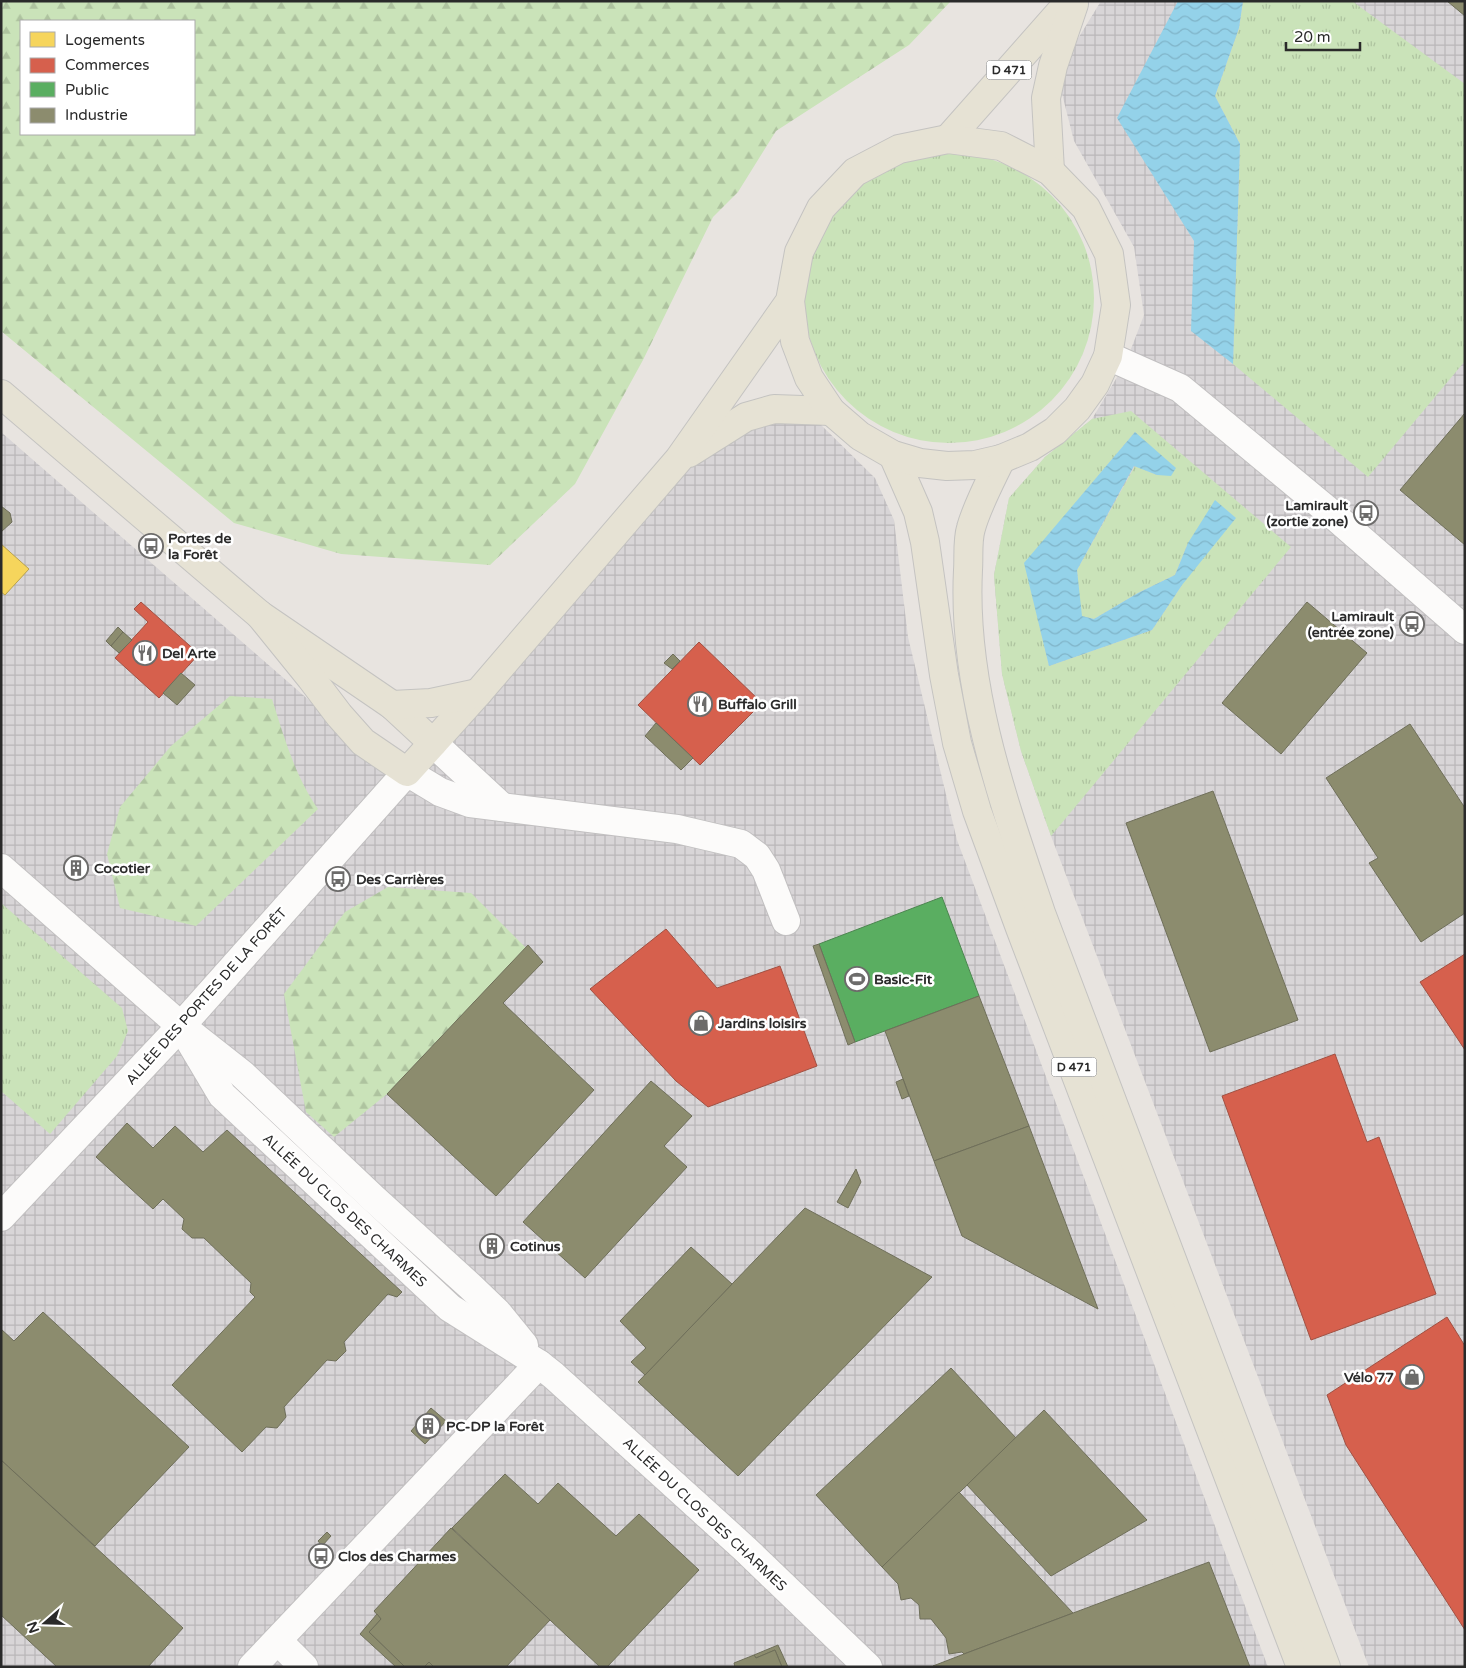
<svg xmlns="http://www.w3.org/2000/svg" width="1466" height="1668" viewBox="0 0 1466 1668" font-family="'Varela Round',sans-serif">
	<style>
		.industrial { fill: url(#industrial-grid) }
		.grass { fill: url(#grass-tufts); fill-rule: evenodd }
		.forest { fill: url(#forest-firs); fill-rule: evenodd }
		.water { fill: url(#water-waves) }
		.homes { fill: #f6d55c; stroke: #b9a24d }
		.shops { fill: #d6604d; stroke: #a25042 }
		.public { fill: #5aae61; stroke: #4c8650 }
		.industry { fill: #8c8c6e; stroke: #6f6f5a }
		.lines { fill: none; stroke-linecap: round; stroke-linejoin: round }
		.minor-casing { stroke: #c2c0c1; stroke-width: 30 }
		.major-casing { stroke: #c4c3c1; stroke-width: 30 }
		.minor { stroke: #fcfbfa; stroke-width: 28 }
		.major { stroke: #e6e2d4; stroke-width: 28 }
		.labels { text-anchor: middle; stroke-width: 5; stroke-linejoin: round; paint-order: stroke }
		.shield { fill: #fff; stroke: #6a6a6a; stroke-width: 1 }
		.shield-label { font-size: 12px; font-weight: bold; fill: #2a2a2a }
		.poi-label { font-size: 14px; font-weight: bold; fill: #2a2a2a; stroke: #fff; text-anchor: start }
		.street-label { font-size: 14px; fill: #2a2a2a; stroke: #fff }
	</style>
	<defs>
		<pattern id="industrial-grid" width="8" height="8" patternUnits="userSpaceOnUse" patternTransform="scale(1.25)"><rect width="8" height="8" fill="#d8d5d7"/><path d="M0 4h8M4 0v8" fill="none" stroke="#bab7b9"/></pattern>
		<pattern id="grass-tufts" width="24" height="20" patternUnits="userSpaceOnUse" patternTransform="scale(1.25)"><rect width="24" height="20" fill="#cae3b9"/><path d="M3 7l-1-3M5 7V3M7 7l1-3M15 17l-1-3M17 17v-4M19 17l1-3" fill="none" stroke="#aec39f"/></pattern>
		<pattern id="forest-firs" width="22" height="20" patternUnits="userSpaceOnUse" patternTransform="scale(1.25)"><rect width="22" height="20" fill="#cae3b9"/><path d="M5 1l3.5 6h-7zM16 11l3.5 6h-7z" fill="#aec39f"/></pattern>
		<pattern id="water-waves" width="16" height="10" patternUnits="userSpaceOnUse" patternTransform="scale(1.25)"><rect width="16" height="10" fill="#94d2e9"/><path d="M0 5q4-4 8 0t8 0" fill="none" stroke="#80b4c8"/></pattern>
	</defs>
	<rect width="100%" height="100%" fill="#e8e4e0"/>
	<g class="industrial">
		<polygon points="1101,1 1465,1 1465,1667 1369,1667 1051,836 1021,751 1002,674 994,575 1009,498 1045,457 1092,419 1126,362 1144,315 1134,247 1074,141 1060,86 1074,45"/>
		<polygon points="817,421 875,478 894,520 908,637 957,840 1268,1667 1,1667 1,432 411,789 679,477 743,423"/>
	</g>
	<g class="grass">
		<polygon points="1243,1 1352,1 1465,84 1465,361 1368,477 1233,364 1240,144 1215,96 1239,28"/>
		<circle cx="949" cy="298" r="145"/>
		<path d="M1131 411 1291 547 1051 836 1021 751 1002 674 994 575 1009 498 1045 457 1092 419ZM1135 432 1157 475 1135 466 1077 570 1081 616 1094 619 1138 593 1175 575 1188 543 1182 585 1152 630 1049 666 1025 563Z"/>
		<polygon points="1,903 122,1008 128,1031 117,1056 50,1134 1,1091"/>
	</g>
	<g class="forest">
		<path d="M1 1H951L909 45 776 131 738 192 713 217 643 360 575 484 490 565 341 554 234 523 1 331ZM21 21H194V134H21Z"/>
		<path d="M230 696 272 699C284 737 295 776 318 809L196 926 120 908 107 854 120 807 171 746Z"/>
		<polygon points="388,887 471,893 526,948 387,1094 334,1137 306,1112 284,994 345,912"/>
	</g>
	<g class="water">
		<polygon points="1178,1 1243,1 1239,28 1215,96 1240,144 1233,364 1191,331 1194,241 1117,118"/>
		<polygon points="1135,432 1176,468 1171,476 1157,475 1134,466 1077,570 1082,616 1094,619 1138,593 1175,575 1188,543 1215,500 1236,518 1182,585 1152,630 1049,666 1024,563"/>
	</g>
	<polygon class="homes" points="1,544 29,569 5,595 1,592"/>
	<g class="shops">
		<polygon points="141,602 199,654 159,698 115,658 148,622 134,609"/>
		<polygon points="699,642 762,703 700,765 638,705"/>
		<polygon points="666,929 717,988 780,966 817,1066 708,1107 676,1081 590,989"/>
		<polygon points="1465,954 1465,1050 1420,982"/>
		<polygon points="1335,1054 1367,1142 1379,1137 1436,1294 1311,1340 1222,1096"/>
		<polygon points="1447,1317 1465,1346 1465,1630 1346,1445 1327,1395"/>
	</g>
	<polygon class="public" points="942,897 979,996 855,1042 819,944"/>
	<g class="industry">
		<polygon points="1447,1 1465,1 1465,16"/>
		<polygon points="1465,413 1465,545 1400,490"/>
		<polygon points="1,506 10,513 12,522 1,532"/>
		<polygon points="1307,602 1367,653 1281,754 1222,703"/>
		<polygon points="118,627 123,632 111,646 106,641"/>
		<polygon points="123,632 132,640 119,653 111,646"/>
		<polygon points="673,654 680,661 672,669 664,663"/>
		<polygon points="181,673 195,685 177,705 163,693"/>
		<polygon points="656,723 693,758 681,770 645,736"/>
		<polygon points="1410,724 1465,808 1465,913 1421,942 1369,863 1378,858 1326,778"/>
		<polygon points="1213,791 1298,1020 1210,1052 1126,823"/>
		<polygon points="74,860 83,869 77,875 68,866"/>
		<polygon points="819,944 855,1042 848,1045 813,946"/>
		<polygon points="528,945 543,962 503,1003 594,1090 496,1196 387,1094"/>
		<polygon points="979,996 1029,1126 934,1161 885,1031"/>
		<polygon points="903,1079 909,1096 902,1099 896,1082"/>
		<polygon points="651,1081 692,1116 664,1146 687,1167 585,1278 523,1222"/>
		<polygon points="127,1123 153,1148 175,1126 203,1152 227,1130 402,1292 397,1297 388,1294 344,1342 346,1351 336,1361 327,1360 284,1407 286,1417 277,1428 266,1427 242,1452 172,1385 255,1297 250,1292 251,1283 204,1238 192,1238 182,1229 184,1219 163,1199 153,1209 96,1157"/>
		<polygon points="1029,1126 1098,1309 962,1236 934,1161"/>
		<polygon points="856,1169 861,1182 848,1208 837,1202"/>
		<polygon points="805,1208 932,1277 738,1476 638,1382"/>
		<polygon points="491,1239 499,1245 492,1253 485,1247"/>
		<polygon points="691,1247 732,1284 645,1375 631,1362 646,1348 620,1321"/>
		<polygon points="43,1312 189,1447 95,1546 1,1460 1,1329 14,1341"/>
		<polygon points="951,1368 1016,1438 882,1567 816,1495"/>
		<polygon points="431,1408 446,1421 425,1444 411,1431"/>
		<polygon points="1044,1410 1147,1520 1051,1576 967,1485"/>
		<polygon points="1,1460 183,1628 148,1667 57,1667 1,1615"/>
		<polygon points="505,1474 538,1504 558,1483 616,1536 639,1514 699,1570 607,1667 600,1667 452,1528"/>
		<polygon points="959,1492 1073,1613 964,1654 962,1652 949,1654 946,1638 931,1619 920,1619 919,1605 911,1598 901,1600 898,1584 882,1567"/>
		<polygon points="451,1528 550,1620 506,1667 434,1667 429,1662 424,1667 405,1667 369,1632 381,1619 374,1611"/>
		<polygon points="327,1532 331,1536 322,1546 318,1541"/>
		<polygon points="1209,1562 1250,1667 933,1666 964,1654"/>
		<polygon points="377,1614 381,1619 369,1632 405,1667 396,1667 360,1634"/>
		<polygon points="778,1645 788,1667 782,1667 775,1650 756,1658 754,1655"/>
		<polygon points="775,1650 782,1667 735,1667 734,1663 754,1655 756,1658"/>
		<polygon points="429,1662 434,1667 424,1667"/>
	</g>
	<g class="lines">
		<defs>
			<g id="minor">
				<polyline points="1108,356 1180,388 1332,514 1465,630"/>
				<polyline points="433,743 502,807"/>
				<polyline points="1,868 181,1026 242,1074 373,1198 471,1287 497,1312 524,1345"/>
				<polyline points="181,1026 222,1095 450,1308 539,1364 553,1375 745,1549 868,1667"/>
				<polyline points="1,1217 181,1026 407,772 440,792 470,803 677,829 741,844 757,856 766,870 786,921"/>
				<polyline points="278,1641 304,1667"/>
				<polyline points="252,1667 539,1364"/>
			</g>
			<g id="major">
				<polyline points="948,139 1070,1"/>
				<polyline points="1050,171 1046,98 1053,66 1074,4"/>
				<polyline points="1,394 260,615 392,705 433,743"/>
				<polyline points="689,453 746,417 774,409 831,411"/>
				<polyline points="893,455 918,512 925,542 944,675 957,743 977,811 1020,928 1301,1667"/>
				<path d="M1001 459C991 480 977 506 971 528 967 541 969 557 968 570 962 688 1004 803 1041 913L1326 1667"/>
				<polyline points="260,615 311,678 339,715 363,742 407,772 478,693 679,459 790,301 799,252 821,208 855,172 899,149 948,139 1001,146 1050,171 1086,208 1109,254 1116,305 1108,356 1095,384 1077,409 1055,431 1030,447 1001,459 975,465 947,466 920,463 893,455 860,436 831,411 809,378 795,341 790,301"/>
				<polyline points="392,705 431,703 478,693"/>
			</g>
		</defs>
		<use href="#minor" class="minor-casing"/>
		<use href="#major" class="major-casing"/>
		<use href="#minor" class="minor"/>
		<use href="#major" class="major"/>
	</g>
	<defs>
		<symbol id="bus-ring" viewBox="-11 -11 22 22"><circle r="9.5" fill="#fff" stroke="#6c6b6a" stroke-width="1.5"/><path d="M-5-6H5V4H4V6H2V4H-2V6H-4V4H-5ZM-3.5-4V0h7V-4ZM-3.5 1.2v1.5H-2V1.2ZM2 1.2v1.5H3.5V1.2Z" fill="#6c6b6a"/></symbol>
		<symbol id="restaurant-ring" viewBox="-11 -11 22 22"><circle r="9.5" fill="#fff" stroke="#6c6b6a" stroke-width="1.5"/><path d="M-5-6h1v4h1v-4h1v4h1v-4h1v5L-1.5 .5V6h-2V.5L-5-1ZM5-6V6H3V1.5H1.5Q1.5-4 5-6Z" fill="#6c6b6a"/></symbol>
		<symbol id="building-ring" viewBox="-11 -11 22 22"><circle r="9.5" fill="#fff" stroke="#6c6b6a" stroke-width="1.5"/><path d="M-4-6H4V6H1V3H-1V6H-4ZM-2.5-4.3h1.7v1.8h-1.7ZM.8-4.3h1.7v1.8H.8ZM-2.5-1h1.7V.8h-1.7ZM.8-1h1.7V.8H.8Z" fill="#6c6b6a"/></symbol>
		<symbol id="stadium-ring" viewBox="-11 -11 22 22"><circle r="9.5" fill="#fff" stroke="#6c6b6a" stroke-width="1.5"/><path d="M0-5a6.5 5 0 1 0 0 10a6.5 5 0 1 0 0-10ZM-3.5-1.8h7v3.6h-7Z" fill="#6c6b6a"/></symbol>
		<symbol id="shop-ring" viewBox="-11 -11 22 22"><circle r="9.5" fill="#fff" stroke="#6c6b6a" stroke-width="1.5"/><path d="M-5-2.5h2.3a2.7 3.5 0 0 1 5.4 0H5L5.5 6h-11ZM-1.5-2.5h3a1.5 2.3 0 0 0-3 0Z" fill="#6c6b6a"/></symbol>
	</defs>
	<g fill-rule="evenodd">
		<use href="#bus-ring" x="1352" y="499" width="28" height="28"/>
		<use href="#bus-ring" x="137" y="532" width="28" height="28"/>
		<use href="#bus-ring" x="1398" y="610" width="28" height="28"/>
		<use href="#restaurant-ring" x="131" y="639" width="28" height="28"/>
		<use href="#restaurant-ring" x="686" y="690" width="28" height="28"/>
		<use href="#building-ring" x="62" y="854" width="28" height="28"/>
		<use href="#bus-ring" x="324" y="865" width="28" height="28"/>
		<use href="#stadium-ring" x="843" y="965" width="28" height="28"/>
		<use href="#shop-ring" x="687" y="1009" width="28" height="28"/>
		<use href="#building-ring" x="478" y="1232" width="28" height="28"/>
		<use href="#shop-ring" x="1398" y="1363" width="28" height="28"/>
		<use href="#building-ring" x="414" y="1412" width="28" height="28"/>
		<use href="#bus-ring" x="307" y="1542" width="28" height="28"/>
	</g>
	<g class="labels">
		<g class="shield">
			<rect x="986.5" y="60.5" width="45" height="19" rx="4"/>
			<rect x="1051.5" y="1057.5" width="45" height="19" rx="4"/>
		</g>
		<g class="shield-label">
			<text x="1009" y="74">D 471</text>
			<text x="1074" y="1071">D 471</text>
		</g>
		<g class="poi-label">
			<text x="1348" y="510" text-anchor="end">Lamirault<tspan x="1348" dy="16">(zortie zone)</tspan></text>
			<text x="168" y="543">Portes de<tspan x="168" dy="16">la Forêt</tspan></text>
			<text x="1394" y="621" text-anchor="end">Lamirault<tspan x="1394" dy="16">(entrée zone)</tspan></text>
			<text x="162" y="658">Del Arte</text>
			<text x="718" y="709">Buffalo Grill</text>
			<text x="94" y="873">Cocotier</text>
			<text x="356" y="884">Des Carrières</text>
			<text x="874" y="984">Basic-Fit</text>
			<text x="718" y="1028">Jardins loisirs</text>
			<text x="510" y="1251">Cotinus</text>
			<text x="1394" y="1382" text-anchor="end">Vélo 77</text>
			<text x="446" y="1431">PC-DP la Forêt</text>
			<text x="338" y="1561">Clos des Charmes</text>
		</g>
		<g class="street-label">
			<text transform="translate(206 996) rotate(-48)" y="5">ALLÉE DES PORTES DE LA FORÊT</text>
			<text transform="translate(345 1210) rotate(43)" y="5">ALLÉE DU CLOS DES CHARMES</text>
			<text transform="translate(705 1514) rotate(43)" y="5">ALLÉE DU CLOS DES CHARMES</text>
		</g>
	</g>
	<rect width="1466" height="1668" fill="none" stroke="#2a2a2a" stroke-width="5"/>
	<rect x="20" y="20" width="175" height="115" fill="#ffffff" stroke="#aaaaaa"/>
	<rect x="30" y="32" width="25" height="15" fill="#f6d55c" stroke="#aaaaaa"/>
	<text x="65" y="45" font-size="15" fill="#2a2a2a">Logements</text>
	<rect x="30" y="58" width="25" height="15" fill="#d6604d" stroke="#aaaaaa"/>
	<text x="65" y="70" font-size="15" fill="#2a2a2a">Commerces</text>
	<rect x="30" y="82" width="25" height="15" fill="#5aae61" stroke="#aaaaaa"/>
	<text x="65" y="95" font-size="15" fill="#2a2a2a">Public</text>
	<rect x="30" y="108" width="25" height="15" fill="#8c8c6e" stroke="#aaaaaa"/>
	<text x="65" y="120" font-size="15" fill="#2a2a2a">Industrie</text>
	<g transform="translate(45 1623) rotate(250)" stroke="#ffffff" stroke-width="4" paint-order="stroke">
	<path d="M0-4L9 19L0 12L-9 19Z" fill="#2a2a2a"/>
	<text y="-8" font-size="14" font-weight="bold" text-anchor="middle" fill="#2a2a2a">N</text>
	</g>
	<path d="M1286 42v8h74v-8" fill="none" stroke="#2a2a2a" stroke-width="2.5"/>
	<text x="1294" y="42" font-size="15" fill="#2a2a2a" stroke="#ffffff" stroke-width="4" paint-order="stroke">20 m</text>
</svg>
